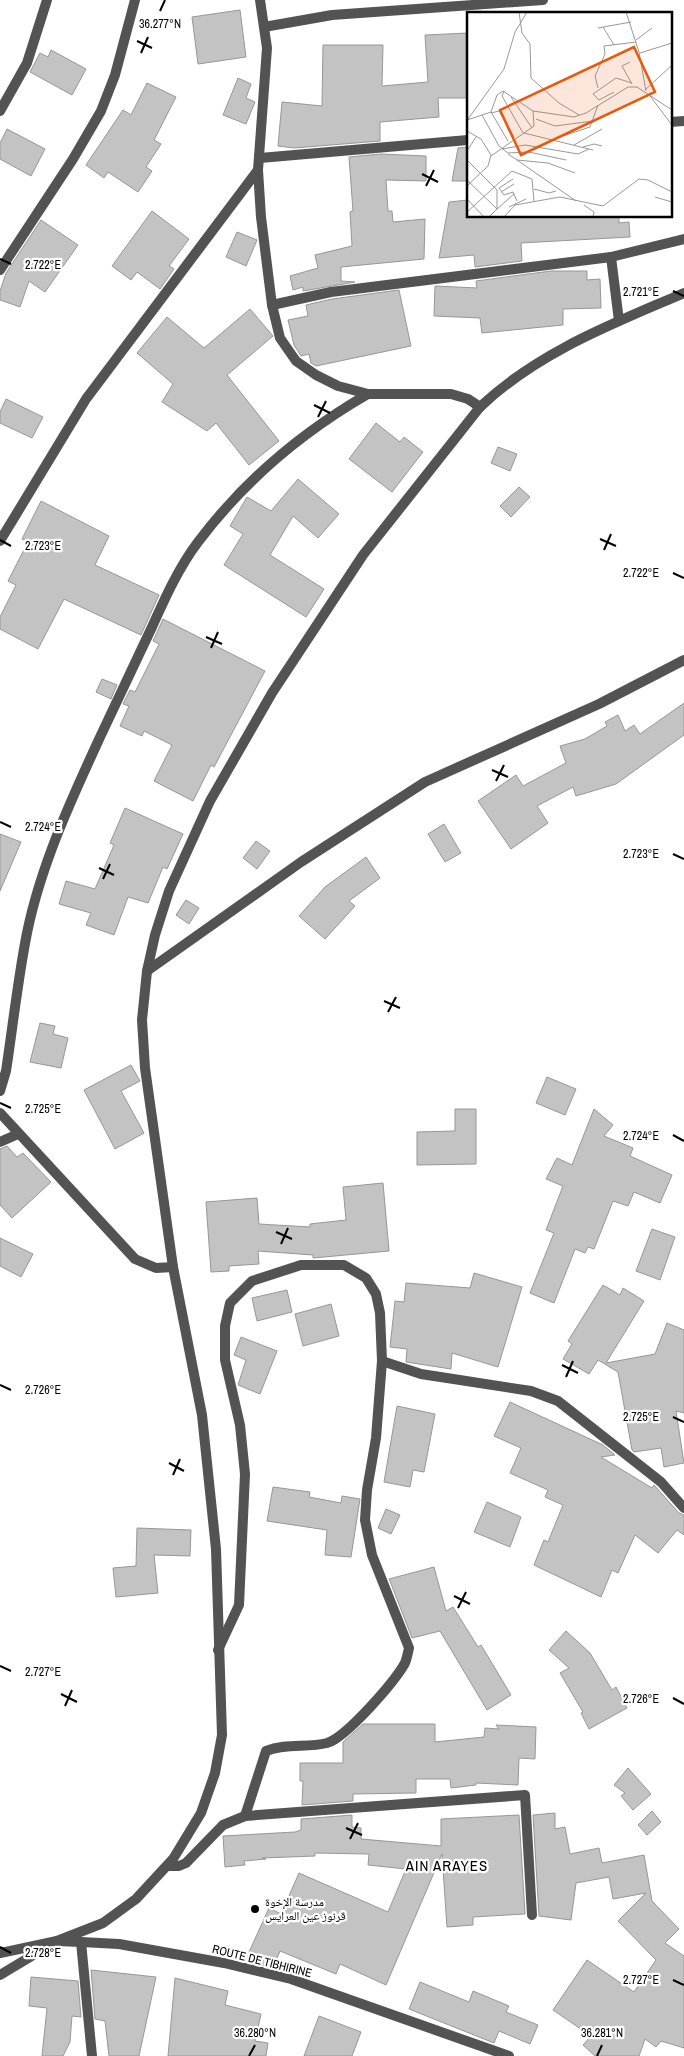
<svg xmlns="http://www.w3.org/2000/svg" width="684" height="2056" viewBox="0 0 684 2056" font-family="'Archivo Narrow','Noto Naskh Arabic',sans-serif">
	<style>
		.building { fill: #c3c3c3; stroke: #979797 }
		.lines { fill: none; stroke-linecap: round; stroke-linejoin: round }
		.minor { stroke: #535353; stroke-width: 10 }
		.tertiary { stroke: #535353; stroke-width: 10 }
		.ticks { fill: none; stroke: #000; stroke-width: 2 }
		.poi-dot { fill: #000; stroke: #fff; stroke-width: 2 }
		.labels { text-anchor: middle; stroke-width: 4.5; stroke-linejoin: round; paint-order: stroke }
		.poi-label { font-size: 12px; fill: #000; stroke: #fff; text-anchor: start }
		.street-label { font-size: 12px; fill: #000; stroke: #fff }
		.quarter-label { font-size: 15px; letter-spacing: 1px; fill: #000; stroke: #fff }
		.inset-road { fill: none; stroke: #999; stroke-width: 1 }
		.view { fill: #e8590c; fill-opacity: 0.15; stroke: #e8590c; stroke-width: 2.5 }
		.inset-edge { fill: none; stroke: #000; stroke-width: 2.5 }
		.ticks-label { font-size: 12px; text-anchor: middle; fill: #000; stroke: #fff; stroke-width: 4.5; stroke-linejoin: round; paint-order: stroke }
	</style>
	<rect width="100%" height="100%" fill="#fff"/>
	<g class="building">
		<polygon points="240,10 246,57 198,64 192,17"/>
		<polygon points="468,33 468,98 438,98 439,117 380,122 380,141 294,148 278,146 282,102 322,106 323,45 383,45 382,86 428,82 425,35"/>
		<polygon points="51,50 86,69 72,95 30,72 40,53 48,57"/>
		<polygon points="238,78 251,84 246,98 255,102 246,124 223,115"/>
		<polygon points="147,83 176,97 154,140 161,144 146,167 152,171 138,192 108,172 104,178 86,165 123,110 131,115"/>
		<polygon points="7,129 45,149 31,176 0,159 0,143"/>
		<polygon points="468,147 468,181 452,181 458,148"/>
		<polygon points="381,154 426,156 426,181 386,180 388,211 392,211 393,222 425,219 424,259 341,267 341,281 355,282 303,291 303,287 293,290 290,276 318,268 315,255 352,246 350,212 353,211 349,157"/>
		<polygon points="468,200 468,216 619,216 619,223 629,222 630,237 521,243 522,261 475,267 474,255 439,258 449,202"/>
		<polygon points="152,211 189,239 169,266 174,269 160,289 137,272 131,280 112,266"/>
		<polygon points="41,220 78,245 45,292 29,281 20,307 0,300 0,291 6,273"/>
		<polygon points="237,232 257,240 246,266 226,257"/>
		<polygon points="551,271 587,271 587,280 600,279 601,308 563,309 563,325 482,333 480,318 434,316 435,286 477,288 476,281"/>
		<polygon points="399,290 411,346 316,366 311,363 309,354 301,356 294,345 288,320 308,316 306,305 332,299"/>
		<polygon points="250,309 273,336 227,375 279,441 249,465 216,423 207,431 162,402 173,384 137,353 167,317 204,348"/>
		<polygon points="6,399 43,417 32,438 0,423 0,412"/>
		<polygon points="376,423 400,442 404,437 423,452 392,492 349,459"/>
		<polygon points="498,447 517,454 510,471 491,463"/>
		<polygon points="298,479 339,514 318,538 293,516 270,555 324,589 306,617 224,565 243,534 230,526 247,497 271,511"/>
		<polygon points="519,487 530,497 511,517 500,506"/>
		<polygon points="41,501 109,536 95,565 159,595 141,635 64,599 38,649 0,629 0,617 16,585 8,581 28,542 22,539"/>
		<polygon points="163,619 265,671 214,767 211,765 193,801 154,781 172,745 144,731 142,736 120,726 129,706 123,704 130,690 135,692 159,644 153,641"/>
		<polygon points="102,679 117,685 111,699 96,692"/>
		<polygon points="684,703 684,735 616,784 576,796 573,787 537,806 548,823 511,849 478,801 516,775 523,786 566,763 560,746 585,739 607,726 605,722 618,715 625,731 634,725 640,734"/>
		<polygon points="125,808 183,834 167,869 163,867 148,903 128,897 114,935 86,925 91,913 59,904 66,881 95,889 114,845 110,843"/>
		<polygon points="444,824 461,853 445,862 428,834"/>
		<polygon points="0,834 21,842 0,891"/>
		<polygon points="256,841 270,851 257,869 243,858"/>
		<polygon points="366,857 380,878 349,901 355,906 325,939 299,916 325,887"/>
		<polygon points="186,900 199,908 189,924 176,915"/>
		<polygon points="40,1023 55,1026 53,1034 68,1038 61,1068 30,1062"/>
		<polygon points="131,1065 140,1081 121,1091 144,1133 115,1149 84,1090"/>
		<polygon points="547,1077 576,1089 565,1115 536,1103"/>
		<polygon points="455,1109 476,1109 476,1164 417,1165 417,1132 455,1131"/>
		<polygon points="594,1109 613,1125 604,1136 633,1148 630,1156 672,1175 660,1203 634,1192 628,1206 613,1201 594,1249 588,1247 585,1253 575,1249 554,1303 530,1293 554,1233 546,1230 563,1186 546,1179 557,1158 572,1165"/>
		<polygon points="7,1146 17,1157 23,1153 51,1182 12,1218 0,1205 0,1149"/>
		<polygon points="383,1183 389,1251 313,1258 313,1255 258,1251 259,1264 229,1266 229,1271 211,1272 206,1202 257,1198 259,1224 310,1227 310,1224 346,1220 343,1187"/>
		<polygon points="652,1229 675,1237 660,1280 636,1271"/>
		<polygon points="0,1238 33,1254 21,1277 0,1266"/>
		<polygon points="474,1273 522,1287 498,1367 452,1353 451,1369 406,1362 407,1349 390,1347 395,1301 404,1302 406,1283 470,1288"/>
		<polygon points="603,1285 620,1295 623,1288 644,1301 606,1363 655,1354 667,1323 684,1330 684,1413 676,1411 684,1463 664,1467 661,1448 634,1452 632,1450 618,1372 598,1360 589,1374 563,1359 572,1344 568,1341"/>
		<polygon points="287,1290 292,1312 257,1321 252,1298"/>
		<polygon points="331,1304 339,1336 303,1346 295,1314"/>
		<polygon points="241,1337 277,1351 260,1394 238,1385 246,1360 234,1355"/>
		<polygon points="510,1402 603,1445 615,1455 601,1457 652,1488 654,1485 679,1513 684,1515 684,1535 677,1530 658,1553 635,1535 618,1573 612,1570 601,1597 534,1565 544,1540 548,1542 563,1505 545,1497 548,1490 510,1473 521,1448 494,1436"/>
		<polygon points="397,1406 435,1414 424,1472 413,1470 410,1487 384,1482"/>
		<polygon points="273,1487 310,1492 309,1497 341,1503 342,1496 360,1499 351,1557 325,1555 327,1530 267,1521"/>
		<polygon points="487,1502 521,1517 510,1547 474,1532"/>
		<polygon points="386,1509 400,1515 391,1534 378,1528"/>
		<polygon points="137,1528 191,1530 190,1556 154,1555 158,1593 116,1597 113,1568 136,1566"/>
		<polygon points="434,1567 446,1611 453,1607 478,1647 481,1645 511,1695 487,1710 440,1631 412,1638 390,1581 389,1579"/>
		<polygon points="566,1631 590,1653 612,1690 616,1687 627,1708 589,1729 581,1713 583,1712 560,1673 569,1668 549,1650"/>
		<polygon points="363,1724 435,1724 435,1742 484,1737 485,1728 499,1729 496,1725 536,1727 535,1759 519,1758 518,1785 476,1783 476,1785 451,1788 450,1779 416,1779 416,1793 353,1794 353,1801 302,1805 303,1781 300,1781 300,1763 343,1763 343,1742"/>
		<polygon points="628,1768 651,1794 633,1810 621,1796 625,1793 614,1785"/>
		<polygon points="652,1811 661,1822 647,1835 638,1825"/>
		<polygon points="555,1813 555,1829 565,1827 570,1854 599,1848 602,1863 644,1855 652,1901 679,1929 665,1943 684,1956 684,2048 661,2041 656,2047 645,2039 639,2056 595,2056 583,2045 591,2036 553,2010 587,1960 634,1992 656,1960 618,1921 646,1893 613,1899 609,1877 576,1883 571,1920 539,1916 533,1815"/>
		<polygon points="352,1815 352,1827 361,1828 361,1839 441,1846 441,1819 519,1815 525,1914 473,1917 473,1925 447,1927 442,1854 386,1985 340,1964 336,1974 280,1951 273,1968 245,1961 269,1908 281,1914 299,1873 388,1912 406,1869 368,1865 369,1854 315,1853 315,1856 262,1858 266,1859 244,1861 245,1865 225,1867 223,1836 295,1832 301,1830 301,1819"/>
		<polygon points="91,1970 156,1977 139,2056 109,2056 105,2021 95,2019"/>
		<polygon points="31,1977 78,1981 81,2017 72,2016 70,2042 63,2056 42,2056 47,2008 29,2006"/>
		<polygon points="175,1978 228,1991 225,2005 261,2014 255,2041 268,2043 266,2056 168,2056"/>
		<polygon points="420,1982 469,2002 473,1991 509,2006 506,2012 538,2025 530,2044 499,2031 494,2043 409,2009"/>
		<polygon points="319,2016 361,2032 352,2056 304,2056"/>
	</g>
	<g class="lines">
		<g class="minor">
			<polyline points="260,0 267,48 258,170 261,217 272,305 280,338 296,361 316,375 338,386 368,394 451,394 468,399 480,407"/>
			<polyline points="264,27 332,15 543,0"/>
			<polyline points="0,111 27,63 47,0"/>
			<polyline points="670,122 684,121"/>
			<polyline points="260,158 468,140"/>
			<polyline points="611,257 619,321"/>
			<polyline points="0,270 73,159 101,111 115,75 135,0"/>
			<polyline points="272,305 331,292 611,257 684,239"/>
			<polyline points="0,541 86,399 258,170"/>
			<polyline points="147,971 301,862 425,782 599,704 684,660"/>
			<path d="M0 1091 6 1071C13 1025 18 978 27 933 41 864 72 798 101 735 118 699 135 663 152 627 165 598 179 567 198 542 244 481 302 432 368 394"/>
			<polyline points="0,1113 135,1259 156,1268 173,1267"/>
			<polyline points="0,1142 18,1134"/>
			<polyline points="382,1361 421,1374 531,1391 558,1401 661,1482 684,1508"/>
			<path d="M218 1650 239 1605 245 1474 240 1425 225 1360V1326L230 1303 252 1281 301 1265H344L366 1278 376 1294 380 1313 382 1361 376 1438 367 1490 365 1520 372 1555 409 1648C408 1652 407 1658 405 1663 395 1681 347 1737 327 1743 307 1748 286 1743 266 1751L245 1816"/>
			<polyline points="167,1866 179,1866 186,1863 223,1825 245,1816 525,1795 532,1915"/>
			<polyline points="81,1942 92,2056"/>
			<polyline points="0,1975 55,1942"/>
		</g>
		<g class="tertiary">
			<path d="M57 1941 103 1923 136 1899 173 1859 201 1813 215 1773 222 1735 216 1549 202 1415 173 1267 145 1068 142 1020 147 971 155 935 169 891 210 801 272 693 363 555 480 407C538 352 612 324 684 293"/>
			<polyline points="0,1953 57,1941 81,1942 119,1944 224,1963 291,1979 509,2056"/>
		</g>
	</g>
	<path class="ticks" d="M160 11 165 0M137 41 152 48M141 53 148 37M422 174 438 182M426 186 434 170M0 259 11 264M673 291 684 296M314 405 330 413M318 417 326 401M600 539 616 546M0 540 11 546M604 550 611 534M673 573 684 578M206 637 222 644M211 648 218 632M492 770 508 777M496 781 504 765M0 822 11 827M673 854 684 859M99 868 114 875M103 879 110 864M384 1001 400 1008M388 1012 396 997M0 1103 11 1108M673 1135 684 1141M276 1232 292 1239M281 1244 288 1228M562 1365 578 1373M566 1377 573 1361M0 1385 11 1390M673 1417 684 1422M169 1463 184 1471M173 1475 180 1459M454 1596 470 1604M458 1608 466 1592M0 1666 11 1671M61 1694 77 1702M673 1698 684 1704M65 1706 72 1690M346 1828 362 1835M350 1839 358 1823M0 1947 11 1953M673 1980 684 1985M249 2056 255 2045M597 2056 602 2045"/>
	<circle class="poi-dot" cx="255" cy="1909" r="5"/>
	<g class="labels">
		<g class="poi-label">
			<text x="265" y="1906">مدرسة الإخوة<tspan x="265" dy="14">قرنوز عين العرايس</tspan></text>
		</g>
		<g class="street-label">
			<text transform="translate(262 1961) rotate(14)" y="4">ROUTE DE TIBHIRINE</text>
		</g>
		<g class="quarter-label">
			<text x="447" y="1871">AIN ARAYES</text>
		</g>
	</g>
	<g transform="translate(467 12)">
		<rect width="205" height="205" fill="#fff"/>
		<path class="inset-road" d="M52 0 55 21 63 32 64 66 92 91 112 103M159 0 172 40 179 79M136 15 147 33M131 16 164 10M169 28 185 16M173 41 205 31M163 50 155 54 165 72M131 76 128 64 138 42 137 34 169 30M178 78 205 53M37 79 35 84 56 121M147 80 132 88 126 82 149 66 165 71M183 84 205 113M44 85 65 116M24 100 41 129M24 101 32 99 47 125M15 103 32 134 41 141 62 140 99 148M1 107 37 57 48 20 60 0M69 107 88 114 126 109M0 108 24 100 30 83 36 79 66 99 107 105 119 101 161 75H170L205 98M0 119 14 127 24 143 21 154 0 174M57 121 126 138M90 126 123 115 131 93M107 133 135 117M116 135 127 132 135 134M35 137 58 133 111 142 122 137M0 139 9 125M41 142 50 148 81 151 108 161M24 144 67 114 66 99M0 148 30 178V197L22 205M50 148 109 189M0 168 30 197 47 182M32 176 37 183 46 180 50 189M32 176 46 167M67 177 82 181 89 179M34 180 47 172M188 185 205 190M0 187 17 205M117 193 127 200 126 205M42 195 59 187M0 200 45 159 65 167 67 189M37 205 48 193 93 185 136 194 172 167 181 168 205 180"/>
		<path class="view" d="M167 35 188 80 54 143 33 98Z"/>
		<rect width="205" height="205" class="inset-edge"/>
	</g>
	<g class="ticks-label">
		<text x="160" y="28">36.277°N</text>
		<text x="43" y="269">2.722°E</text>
		<text x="641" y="296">2.721°E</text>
		<text x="43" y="550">2.723°E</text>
		<text x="641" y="577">2.722°E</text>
		<text x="43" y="831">2.724°E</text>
		<text x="641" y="858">2.723°E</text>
		<text x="43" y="1113">2.725°E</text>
		<text x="641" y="1140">2.724°E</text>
		<text x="43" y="1394">2.726°E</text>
		<text x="641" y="1421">2.725°E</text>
		<text x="43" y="1676">2.727°E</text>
		<text x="641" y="1703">2.726°E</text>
		<text x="43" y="1957">2.728°E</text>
		<text x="641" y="1984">2.727°E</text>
		<text x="255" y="2037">36.280°N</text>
		<text x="602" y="2037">36.281°N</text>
	</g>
</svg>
